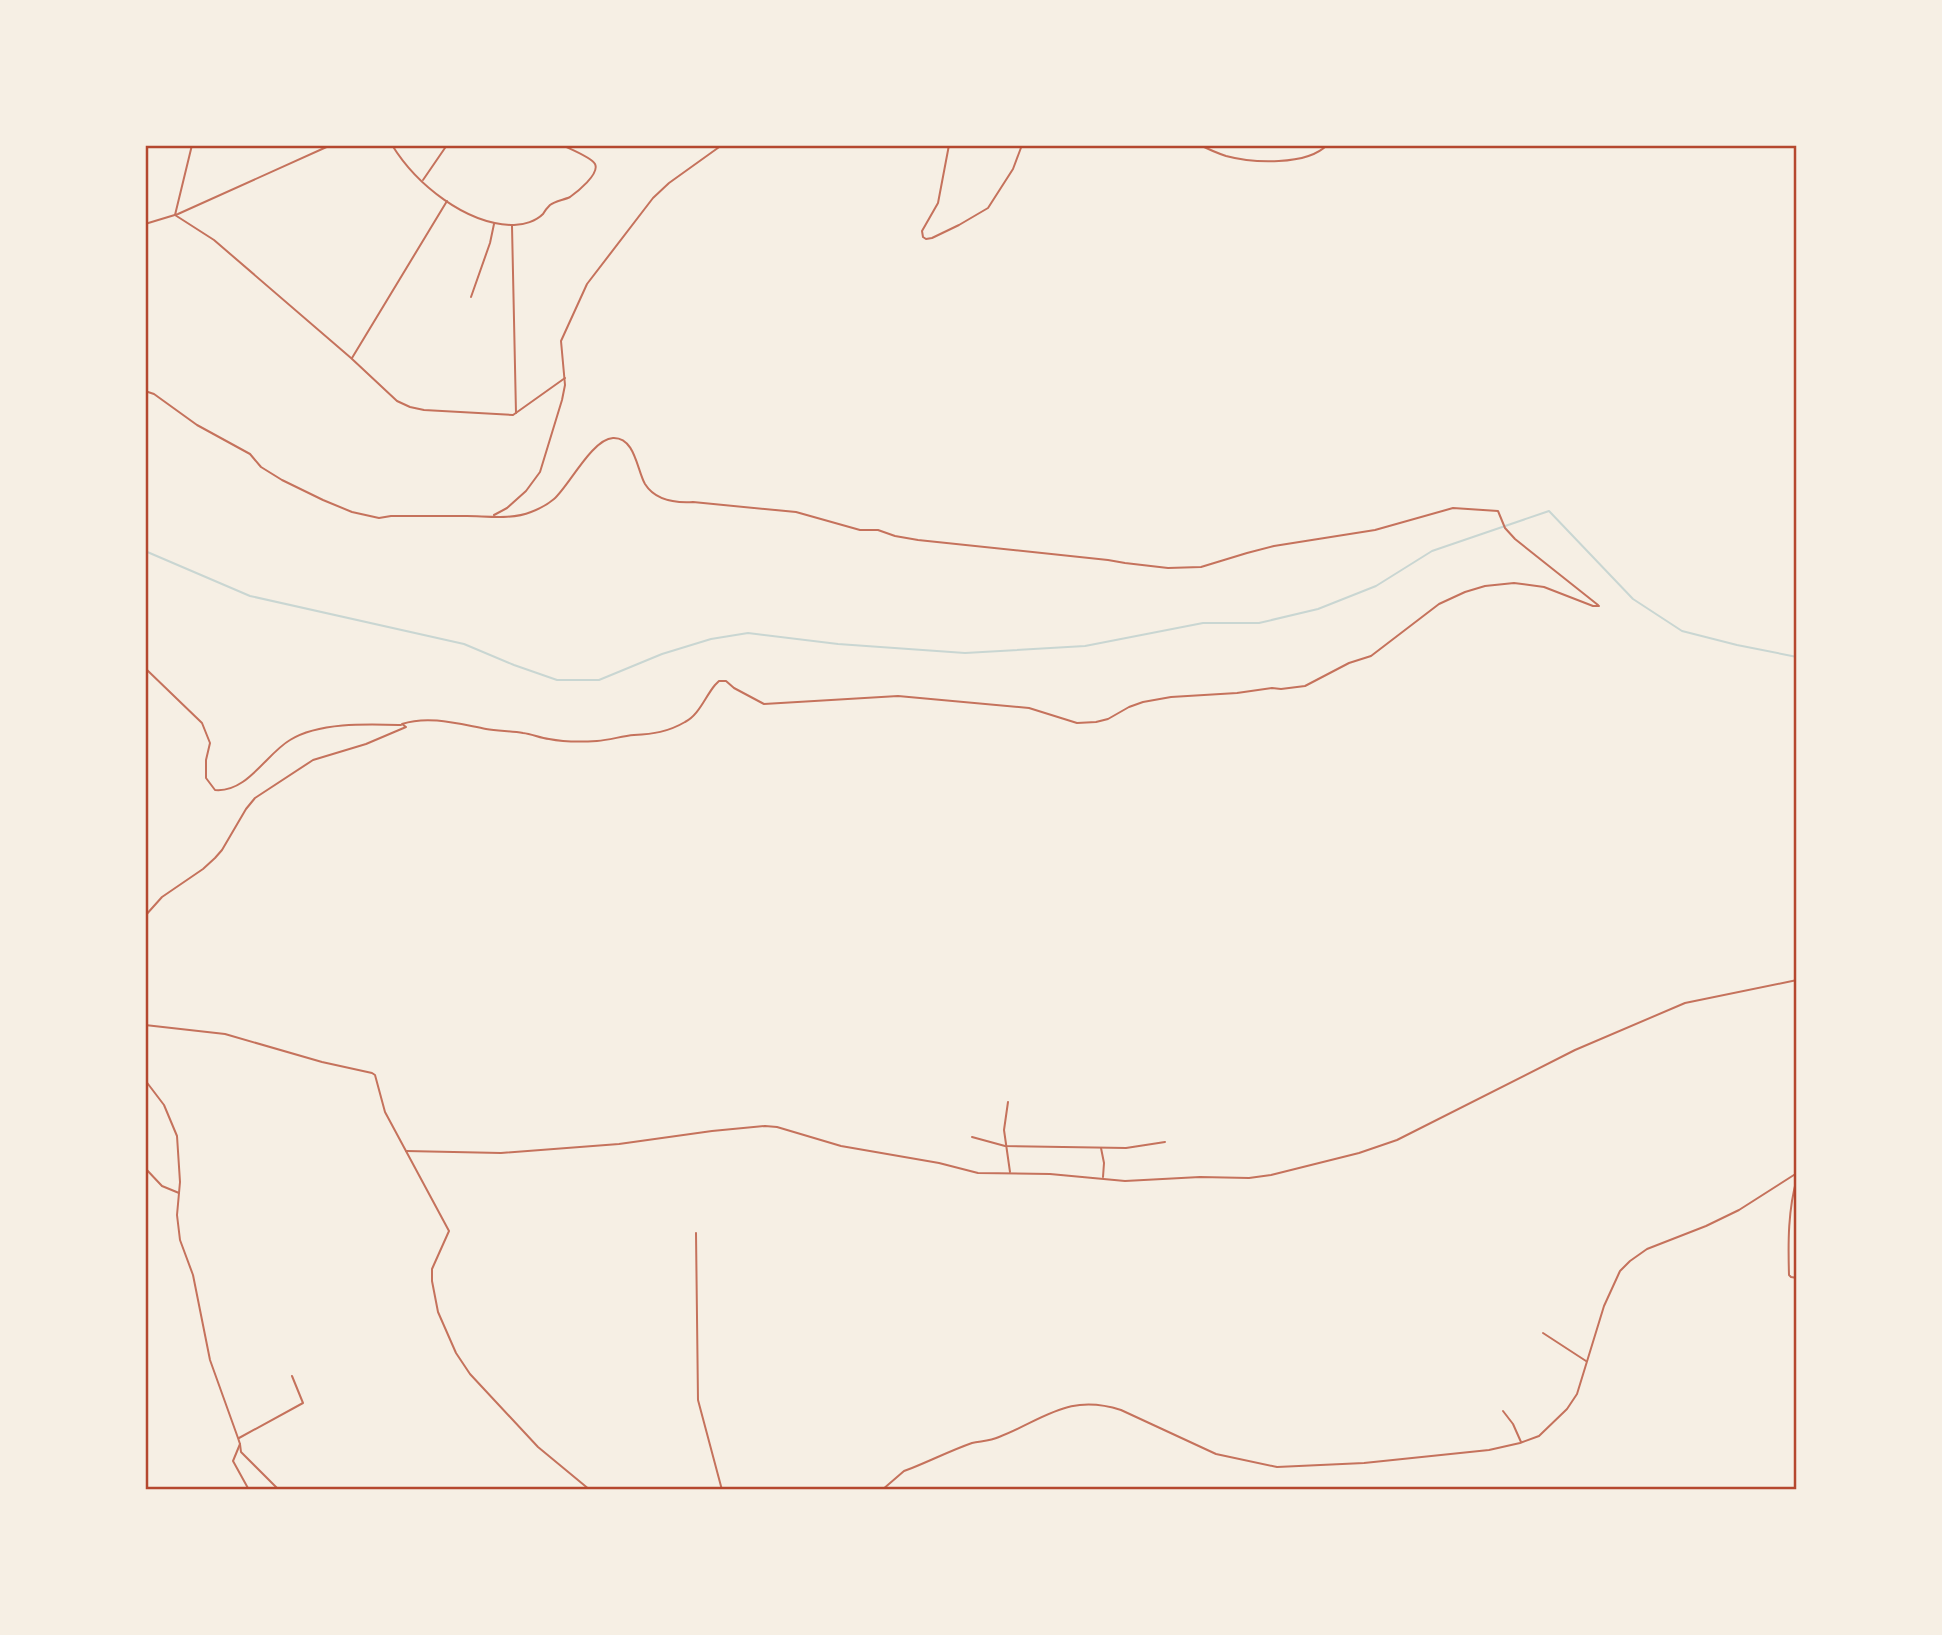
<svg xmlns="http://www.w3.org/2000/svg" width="1942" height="1635" viewBox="0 0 1942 1635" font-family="'Fira Sans',sans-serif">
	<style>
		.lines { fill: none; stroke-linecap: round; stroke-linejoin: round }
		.stream { stroke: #c9d6d2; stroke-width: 2 }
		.minor { stroke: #c5725c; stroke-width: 2 }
		.neatline { fill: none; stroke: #b5482f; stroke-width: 2.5 }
	</style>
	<rect width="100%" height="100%" fill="#f6efe4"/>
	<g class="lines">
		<polyline class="stream" points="145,551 250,596 464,644 514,665 557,680 599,680 662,654 711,639 748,633 838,644 965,653 1085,646 1203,623 1259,623 1318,609 1376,586 1432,551 1549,511 1633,599 1682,631 1737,645 1797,657"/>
		<g class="minor">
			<polyline points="192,145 175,215 214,240 351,358 397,401 410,407 424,410 513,415 565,378"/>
			<path d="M392 145C416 184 466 225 514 225 524 225 536 221 543 214 544 212 549 206 550 205 555 201 564 200 570 197 577 192 600 174 595 164 591 157 570 149 562 145"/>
			<polyline points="949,145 938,203 922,231 923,237 926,239 932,238 959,225 988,208 1013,169 1022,145"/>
			<path d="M1200 145C1208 149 1217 153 1226 156 1252 163 1307 166 1327 145"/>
			<polyline points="423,180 447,145"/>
			<polyline points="145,224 178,214 331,145"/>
			<polyline points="512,226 516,413"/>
			<polyline points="471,297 490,243 494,224"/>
			<polyline points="352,358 447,201"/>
			<path d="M145 391 154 394 197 425 250 454 261 467 282 480 323 500 352 512 379 518 391 516C416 516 441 516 467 516 486 516 512 520 531 512 539 509 547 505 554 499 569 486 592 439 613 438 635 437 637 470 645 484 655 500 676 503 693 502L796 512 860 530H878L895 536 918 540 1108 560 1125 563 1168 568 1201 567 1247 553 1274 546 1375 530 1453 508 1498 511 1505 528 1515 539 1598 605"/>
			<polyline points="494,515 507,508 526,491 540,472 562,400 565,385 561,341 587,284 653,198 669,183 722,145"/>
			<path d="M145 668 202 723 210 743 206 760V778L215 790C247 793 266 754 290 740 319 722 368 724 401 725"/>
			<path d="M145 916 162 897 203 869 215 858 222 850 246 809 255 798 313 760 366 744 406 727 402 724C429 715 459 724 486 729 498 731 511 731 523 733 532 734 540 738 549 739 564 742 581 742 597 741 610 740 622 736 634 735 653 734 668 732 685 722 699 715 705 697 715 685L719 681H726L734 688 764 704 898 696 1029 708 1077 723 1096 722 1108 719 1129 707 1143 702 1171 697 1237 693 1272 688 1281 689 1305 686 1349 663 1371 656 1439 604 1465 592 1485 586 1514 583 1544 587 1593 606H1599"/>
			<polyline points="145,1025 225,1034 322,1062 372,1073 375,1075 385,1112 449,1231 432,1269 432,1281 438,1312 456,1353 470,1374 538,1447 590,1490"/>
			<polyline points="145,1080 164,1105 177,1136 180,1182 177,1215 180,1240 193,1275 210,1360 238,1438 240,1444 233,1461 249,1490"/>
			<polyline points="1008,1102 1004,1130 1010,1172"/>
			<polyline points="972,1137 1005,1146 1126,1148 1165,1142"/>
			<polyline points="1101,1148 1104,1163 1103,1177"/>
			<polyline points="406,1151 501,1153 619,1144 712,1131 765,1126 777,1127 841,1146 939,1163 978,1173 1050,1174 1125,1181 1200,1177 1249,1178 1271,1175 1359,1153 1397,1140 1575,1050 1685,1003 1797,980"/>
			<polyline points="145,1168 162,1186 179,1193"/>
			<path d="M1797 1178C1788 1210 1788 1242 1789 1275L1791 1277 1797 1278"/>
			<polyline points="696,1233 698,1400 722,1490"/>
			<polyline points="1543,1333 1586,1361"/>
			<polyline points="1503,1411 1513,1424 1521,1442"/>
			<polyline points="239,1438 303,1403 292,1376"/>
			<polyline points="240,1444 241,1452 279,1490"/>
			<polyline points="145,1489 146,1490"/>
			<path d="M882 1490 904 1471 912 1468C932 1460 952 1450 972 1443 981 1441 990 1441 999 1437 1045 1419 1068 1393 1121 1410L1216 1454 1277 1467 1364 1463 1489 1450 1520 1443 1539 1436 1567 1409 1577 1394 1604 1306 1620 1271 1630 1261 1647 1249 1706 1226 1739 1210 1797 1173"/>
		</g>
	</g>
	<rect width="1942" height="1635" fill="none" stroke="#f6efe4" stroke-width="294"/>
	<rect x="147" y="147" width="1648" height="1341" class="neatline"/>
</svg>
